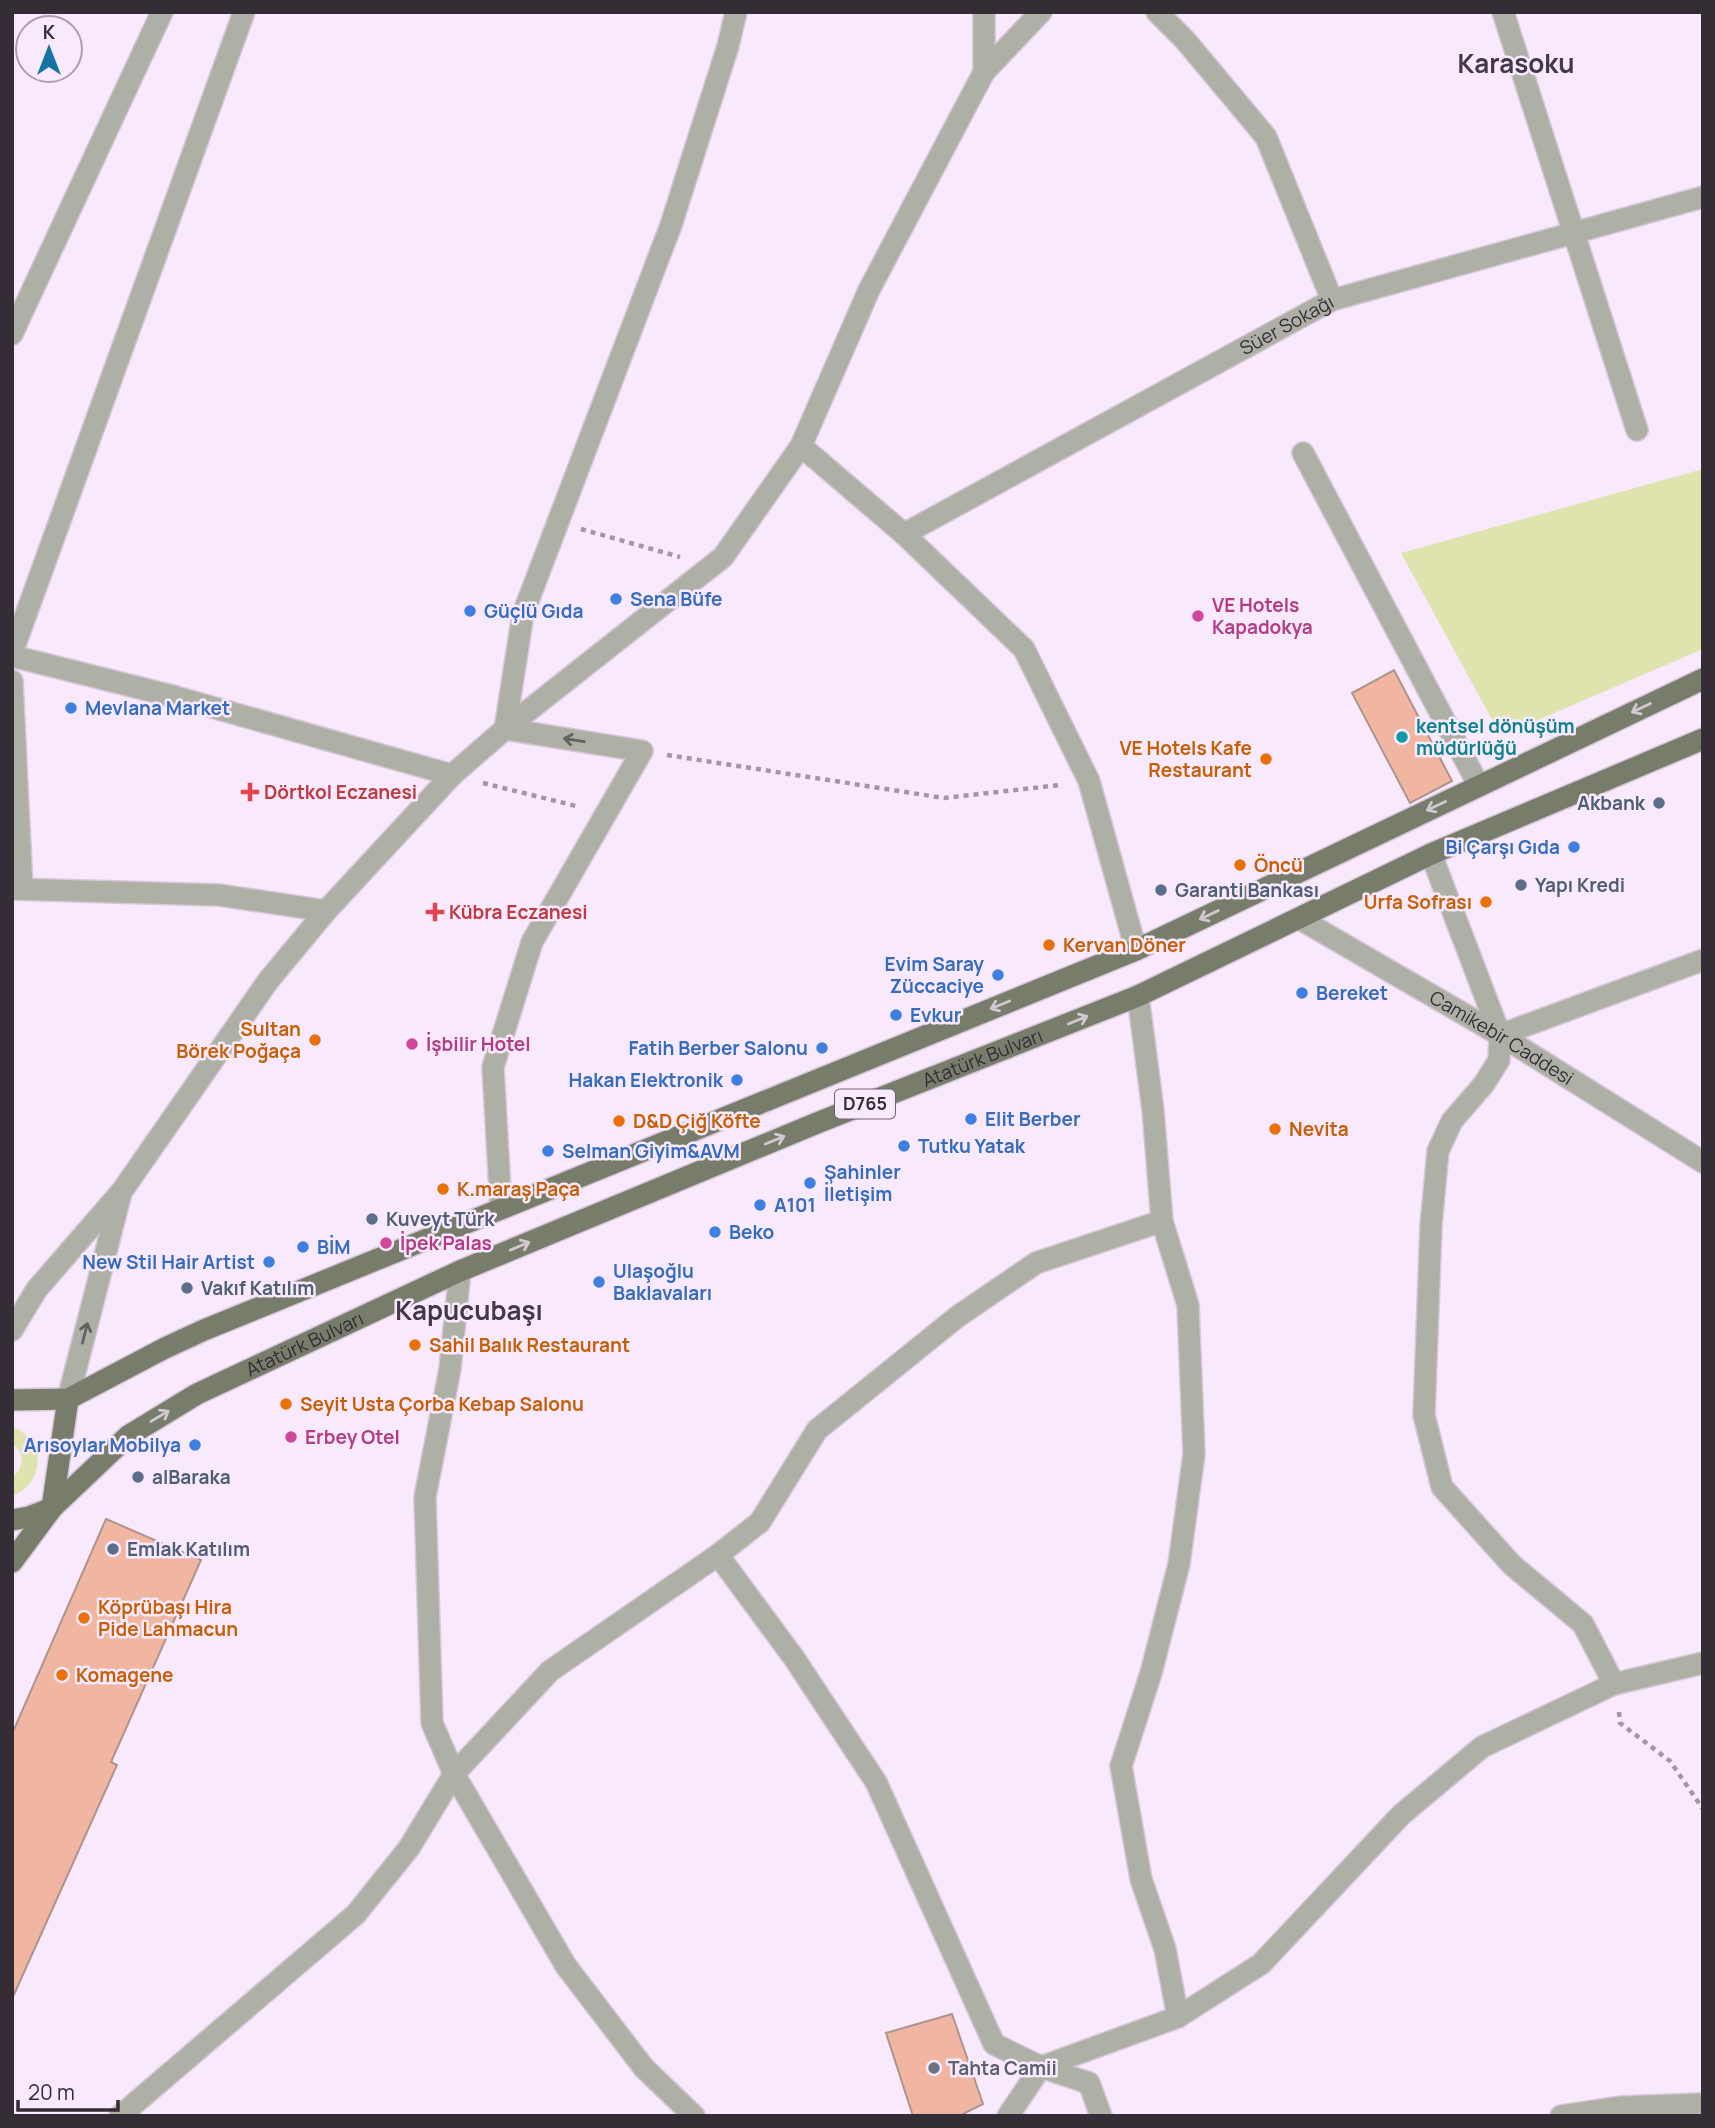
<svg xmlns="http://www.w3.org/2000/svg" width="1715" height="2128" viewBox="0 0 1715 2128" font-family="Manrope,sans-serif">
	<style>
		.green { fill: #dfe4ae }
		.building { fill: #f0b6a2; stroke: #ad958c; stroke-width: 2 }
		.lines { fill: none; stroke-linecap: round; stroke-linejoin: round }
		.minor-casing { stroke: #d6c7d9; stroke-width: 24 }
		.major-casing { stroke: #d6c7d9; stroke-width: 24 }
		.path { stroke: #a296a4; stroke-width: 4.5; stroke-dasharray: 5 5; stroke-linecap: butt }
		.minor { stroke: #aeb0a6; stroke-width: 21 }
		.major { stroke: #787c6a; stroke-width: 21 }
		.oneway { stroke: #d2c8d1 }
		.oneway2 { stroke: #656162 }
		.shop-dot { fill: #3f7fe0; stroke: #f9e9fd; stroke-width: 2.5 }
		.hotel-dot { fill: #d1479c; stroke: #f9e9fd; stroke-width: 2.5 }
		.culture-dot { fill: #0f9aa8; stroke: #f9e9fd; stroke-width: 2.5 }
		.food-dot { fill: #e8710a; stroke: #f9e9fd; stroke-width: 2.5 }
		.health-dot { fill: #e0444e; stroke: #f9e9fd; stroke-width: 2.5 }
		.service-dot { fill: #5c6f8a; stroke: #f9e9fd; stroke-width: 2.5 }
		.worship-dot { fill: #6b7280; stroke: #f9e9fd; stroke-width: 2.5 }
		.labels { text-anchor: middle; stroke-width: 5; stroke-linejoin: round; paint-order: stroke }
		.shield { fill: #f9e9fd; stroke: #6f6571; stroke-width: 2 }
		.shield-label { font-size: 18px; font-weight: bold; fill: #342d35 }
		.street-label { font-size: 19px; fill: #342d35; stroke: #f9e9fd }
		.shop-label { font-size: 19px; font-weight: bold; fill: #366cbe; stroke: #f9e9fd; text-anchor: start }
		.hotel-label { font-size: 19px; font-weight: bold; fill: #b23c85; stroke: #f9e9fd; text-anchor: start }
		.culture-label { font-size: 19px; font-weight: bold; fill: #0d838f; stroke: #f9e9fd; text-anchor: start }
		.food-label { font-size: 19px; font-weight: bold; fill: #c56008; stroke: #f9e9fd; text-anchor: start }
		.health-label { font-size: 19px; font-weight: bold; fill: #be3a42; stroke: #f9e9fd; text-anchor: start }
		.service-label { font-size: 19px; font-weight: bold; fill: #4e5e75; stroke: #f9e9fd; text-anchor: start }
		.worship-label { font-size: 19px; font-weight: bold; fill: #5b616d; stroke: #f9e9fd; text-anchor: start }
		.district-label { font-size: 26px; font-weight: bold; fill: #443847; stroke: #f9e9fd }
	</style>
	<rect width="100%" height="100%" fill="#f9e9fd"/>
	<g class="green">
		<polygon points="1703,469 1703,649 1501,736 1401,553"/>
		<path d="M12 1427C47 1439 46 1483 12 1496V1478C24 1468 26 1453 12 1444Z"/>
	</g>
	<g class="building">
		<polygon points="1394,670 1452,781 1410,803 1352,693"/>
		<polygon points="106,1519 201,1560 111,1762 117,1765 12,1999 12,1734"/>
		<polygon points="952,2014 983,2104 959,2116 913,2116 886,2033"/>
	</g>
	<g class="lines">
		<defs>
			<g id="minor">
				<polyline points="984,12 984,72"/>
				<polyline points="1157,12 1185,40 1266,137 1332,300"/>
				<polyline points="1503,12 1637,430"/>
				<polyline points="12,334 162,12"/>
				<polyline points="801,446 904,534 1024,649 1089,781 1136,950"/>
				<polyline points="1303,453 1479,786"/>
				<path id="s1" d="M904 534 1332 300 1703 197"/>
				<polyline points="12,653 244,12"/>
				<polyline points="12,656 176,697 452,775"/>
				<polyline points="12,681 22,889"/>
				<polyline points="505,729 523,614 671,225 728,46 736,12"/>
				<polyline points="1431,854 1500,1035 1499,1060 1484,1084 1452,1121 1438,1151 1431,1225 1424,1415 1442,1487 1512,1565 1583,1624 1614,1684"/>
				<polyline points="12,889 219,895 326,911"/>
				<path id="s2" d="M1300 919 1500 1035 1703 1162"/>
				<polyline points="1138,996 1153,1110 1162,1221 1188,1305 1194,1454 1179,1564 1151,1673 1121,1766 1141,1879 1165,1949 1178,2017"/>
				<polyline points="1500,1035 1703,960"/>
				<polyline points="501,1209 493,1067 532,942 642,751 505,729"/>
				<polyline points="460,1271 450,1369 425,1497 432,1723 454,1774 566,1966 644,2068 694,2116"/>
				<polyline points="12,1330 37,1289 122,1191 268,981 326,911 452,775 505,729 723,557 801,446 869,290 984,72 1041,12"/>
				<polyline points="68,1399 120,1197"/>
				<polyline points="718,1555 794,1658 876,1782 994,2044 1041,2067 1089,2083 1101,2116"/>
				<polyline points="120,2116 356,1914 409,1848 454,1774 550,1671 718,1555 760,1522 817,1430 957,1317 1036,1263 1162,1221"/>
				<polyline points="1008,2116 1041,2067 1178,2017 1261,1964 1401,1815 1482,1747 1614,1684 1703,1663"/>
				<polyline points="1561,2116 1621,2107 1703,2104"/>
			</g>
			<g id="major">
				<polyline points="12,1400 68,1399 165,1348 204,1330 1136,950 1703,679"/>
				<path id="s3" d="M12 1520 29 1517 52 1508 128 1436 197 1394 460 1271 817 1123 1138 996 1431 854 1703 739"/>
				<polyline points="12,1562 52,1508 68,1399"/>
			</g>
		</defs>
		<use href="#minor" class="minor-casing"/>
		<use href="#major" class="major-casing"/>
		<g class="path">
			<polyline points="581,529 680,557"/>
			<polyline points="667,755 944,798 1060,785"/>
			<polyline points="483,783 580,807"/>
			<polyline points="1619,1712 1620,1723 1670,1761 1703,1809"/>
		</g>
		<use href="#minor" class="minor"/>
		<use href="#major" class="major"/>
	</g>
	<defs><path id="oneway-shaft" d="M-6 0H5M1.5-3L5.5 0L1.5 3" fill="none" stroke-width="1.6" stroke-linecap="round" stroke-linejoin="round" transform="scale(1.75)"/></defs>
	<g class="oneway">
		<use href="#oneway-shaft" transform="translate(1641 708) rotate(154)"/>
		<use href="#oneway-shaft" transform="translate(1436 806) rotate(155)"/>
		<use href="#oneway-shaft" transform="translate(1209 915) rotate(154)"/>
		<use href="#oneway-shaft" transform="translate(1000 1005) rotate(158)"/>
		<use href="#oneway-shaft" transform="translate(1078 1020) rotate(-22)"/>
		<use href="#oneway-shaft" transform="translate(775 1140) rotate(-22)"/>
		<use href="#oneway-shaft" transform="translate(520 1246) rotate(-23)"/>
		<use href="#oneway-shaft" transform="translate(160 1416) rotate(-31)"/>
	</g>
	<g class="oneway2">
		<use href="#oneway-shaft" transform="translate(574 740) rotate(-171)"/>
		<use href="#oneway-shaft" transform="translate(85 1333) rotate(-76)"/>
	</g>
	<g class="shop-dot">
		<circle cx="616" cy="599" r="7"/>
		<circle cx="470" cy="611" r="7"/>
		<circle cx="71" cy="708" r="7"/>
		<circle cx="1574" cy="847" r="7"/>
		<circle cx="998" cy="975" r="7"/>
		<circle cx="1302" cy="993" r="7"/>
		<circle cx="896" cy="1015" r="7"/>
		<circle cx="822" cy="1048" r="7"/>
		<circle cx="737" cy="1080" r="7"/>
		<circle cx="971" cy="1119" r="7"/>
		<circle cx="904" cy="1146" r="7"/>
		<circle cx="548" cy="1151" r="7"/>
		<circle cx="810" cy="1183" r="7"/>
		<circle cx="760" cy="1205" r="7"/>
		<circle cx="715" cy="1232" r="7"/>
		<circle cx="303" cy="1247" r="7"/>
		<circle cx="269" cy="1262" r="7"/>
		<circle cx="599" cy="1282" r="7"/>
		<circle cx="195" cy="1445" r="7"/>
	</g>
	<g class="hotel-dot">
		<circle cx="1198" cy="616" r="7"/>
		<circle cx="412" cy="1044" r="7"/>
		<circle cx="386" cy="1243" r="7"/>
		<circle cx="291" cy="1437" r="7"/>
	</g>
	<circle class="culture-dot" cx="1402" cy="737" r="7"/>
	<g class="food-dot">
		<circle cx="1266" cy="759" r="7"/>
		<circle cx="1240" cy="865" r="7"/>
		<circle cx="1486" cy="902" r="7"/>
		<circle cx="1049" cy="945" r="7"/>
		<circle cx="315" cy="1040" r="7"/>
		<circle cx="619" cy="1121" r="7"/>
		<circle cx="1275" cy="1129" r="7"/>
		<circle cx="443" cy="1189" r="7"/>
		<circle cx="415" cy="1345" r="7"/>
		<circle cx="286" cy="1404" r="7"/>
		<circle cx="84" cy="1618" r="7"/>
		<circle cx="62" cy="1675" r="7"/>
	</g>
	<g class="health-dot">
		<path d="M246.5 781.5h7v7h7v7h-7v7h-7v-7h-7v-7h7z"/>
		<path d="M431.5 901.5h7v7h7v7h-7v7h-7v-7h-7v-7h7z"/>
	</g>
	<g class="service-dot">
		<circle cx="1659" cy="803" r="7"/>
		<circle cx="1521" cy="885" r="7"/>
		<circle cx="1161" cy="890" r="7"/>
		<circle cx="372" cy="1219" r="7"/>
		<circle cx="187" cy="1288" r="7"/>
		<circle cx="138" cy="1477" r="7"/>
		<circle cx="113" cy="1549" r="7"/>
	</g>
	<circle class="worship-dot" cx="934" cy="2068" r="7"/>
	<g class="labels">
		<rect class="shield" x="835" y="1089.5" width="60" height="29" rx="5"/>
		<g class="shield-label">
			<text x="865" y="1110">D765</text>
		</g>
		<g class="street-label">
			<text dy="7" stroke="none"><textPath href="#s1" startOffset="436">Süer Sokağı</textPath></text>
			<text dy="7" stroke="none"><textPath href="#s2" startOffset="234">Camikebir Caddesi</textPath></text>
			<text dy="7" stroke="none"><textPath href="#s3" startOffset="1082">Atatürk Bulvarı</textPath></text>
			<text dy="7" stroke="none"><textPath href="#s3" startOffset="346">Atatürk Bulvarı</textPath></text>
		</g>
		<g class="shop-label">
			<text x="630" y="606">Sena Büfe</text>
			<text x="484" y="618">Güçlü Gıda</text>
			<text x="85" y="715">Mevlana Market</text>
			<text x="1560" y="854" text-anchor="end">Bi Çarşı Gıda</text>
			<text x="984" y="971" text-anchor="end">Evim Saray<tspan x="984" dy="22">Züccaciye</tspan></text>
			<text x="1316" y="1000">Bereket</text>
			<text x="910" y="1022">Evkur</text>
			<text x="808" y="1055" text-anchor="end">Fatih Berber Salonu</text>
			<text x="723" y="1087" text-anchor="end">Hakan Elektronik</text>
			<text x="985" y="1126">Elit Berber</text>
			<text x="918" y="1153">Tutku Yatak</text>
			<text x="562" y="1158">Selman Giyim&amp;AVM</text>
			<text x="824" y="1179">Şahinler<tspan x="824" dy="22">İletişim</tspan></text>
			<text x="774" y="1212">A101</text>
			<text x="729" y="1239">Beko</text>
			<text x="317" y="1254">BİM</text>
			<text x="255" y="1269" text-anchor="end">New Stil Hair Artist</text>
			<text x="613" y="1278">Ulaşoğlu<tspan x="613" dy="22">Baklavaları</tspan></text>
			<text x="181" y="1452" text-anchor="end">Arısoylar Mobilya</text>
		</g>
		<g class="hotel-label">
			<text x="1212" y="612">VE Hotels<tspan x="1212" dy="22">Kapadokya</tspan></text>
			<text x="426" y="1051">İşbilir Hotel</text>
			<text x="400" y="1250">İpek Palas</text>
			<text x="305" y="1444">Erbey Otel</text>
		</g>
		<g class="culture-label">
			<text x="1416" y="733">kentsel dönüşüm<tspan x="1416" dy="22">müdürlüğü</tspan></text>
		</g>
		<g class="food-label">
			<text x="1252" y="755" text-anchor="end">VE Hotels Kafe<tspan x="1252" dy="22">Restaurant</tspan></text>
			<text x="1254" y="872">Öncü</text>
			<text x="1472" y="909" text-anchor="end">Urfa Sofrası</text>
			<text x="1063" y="952">Kervan Döner</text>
			<text x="301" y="1036" text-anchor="end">Sultan<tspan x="301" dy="22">Börek Poğaça</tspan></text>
			<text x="633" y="1128">D&amp;D Çiğ Köfte</text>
			<text x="1289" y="1136">Nevita</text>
			<text x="457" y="1196">K.maraş Paça</text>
			<text x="429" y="1352">Sahil Balık Restaurant</text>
			<text x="300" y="1411">Seyit Usta Çorba Kebap Salonu</text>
			<text x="98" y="1614">Köprübaşı Hira<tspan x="98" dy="22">Pide Lahmacun</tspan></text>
			<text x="76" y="1682">Komagene</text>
		</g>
		<g class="health-label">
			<text x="264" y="799">Dörtkol Eczanesi</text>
			<text x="449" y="919">Kübra Eczanesi</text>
		</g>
		<g class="service-label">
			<text x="1645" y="810" text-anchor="end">Akbank</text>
			<text x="1535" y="892">Yapı Kredi</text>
			<text x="1175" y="897">Garanti Bankası</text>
			<text x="386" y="1226">Kuveyt Türk</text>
			<text x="201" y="1295">Vakıf Katılım</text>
			<text x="152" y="1484">alBaraka</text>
			<text x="127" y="1556">Emlak Katılım</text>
		</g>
		<g class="worship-label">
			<text x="948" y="2075">Tahta Camii</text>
		</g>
		<g class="district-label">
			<text x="1516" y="73">Karasoku</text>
			<text x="469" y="1320">Kapucubaşı</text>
		</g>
	</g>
	<rect width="1715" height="2128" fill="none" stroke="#342d35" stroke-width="28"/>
	<g transform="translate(49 49)"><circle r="33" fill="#f9e9fd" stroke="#aa9ead" stroke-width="2"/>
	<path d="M0-5L12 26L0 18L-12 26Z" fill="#1473a1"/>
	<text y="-10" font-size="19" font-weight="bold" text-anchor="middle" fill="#342d35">K</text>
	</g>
	<path d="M18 2100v10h100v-10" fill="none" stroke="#342d35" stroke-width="3.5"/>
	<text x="28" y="2100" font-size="21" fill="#342d35" stroke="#f9e9fd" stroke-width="5" paint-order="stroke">20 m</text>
</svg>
